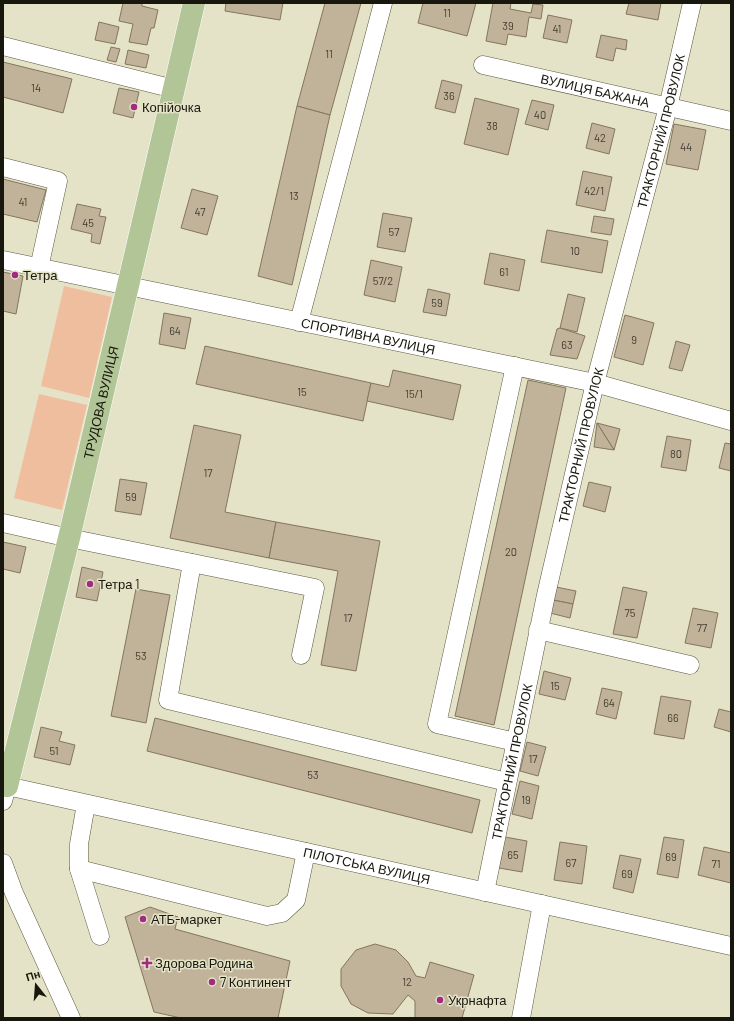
<svg xmlns="http://www.w3.org/2000/svg" width="734" height="1021" viewBox="0 0 734 1021" font-family="Barlow,sans-serif">
	<style>
		.green { fill: #efbe9e }
		.building { fill: #c1b29a; stroke: #84755f }
		.lines { fill: none; stroke-linecap: round; stroke-linejoin: round }
		.minor-casing { stroke: #5c5941; stroke-width: 19 }
		.major-casing { stroke: #fff; stroke-width: 23 }
		.minor { stroke: #fff; stroke-width: 18 }
		.major { stroke: #b2c597; stroke-width: 22 }
		.poi-dot { fill: #a12b83; stroke: #e5e3c7; stroke-width: 1.5 }
		.labels { text-anchor: middle; stroke-width: 3; stroke-linejoin: round; paint-order: stroke }
		.number-label { font-size: 11px; fill: #423e30 }
		.street-label { font-size: 13px; fill: #18170d; stroke: #e5e3c7 }
		.poi-label { font-size: 13px; fill: #18170d; stroke: #e5e3c7; text-anchor: start }
	</style>
	<rect width="100%" height="100%" fill="#e5e3c7"/>
	<g class="green">
		<polygon points="64,286 112,297 89,398 41,386"/>
		<polygon points="39,394 87,405 62,510 14,498"/>
	</g>
	<g class="building">
		<polygon points="123,3 142,3 142,6 158,10 154,28 151,28 147,45 129,42 133,24 119,21"/>
		<polygon points="226,3 283,3 280,20 225,11"/>
		<polygon points="325,3 361,3 330,115 297,106"/>
		<polygon points="423,3 476,3 467,36 418,23"/>
		<polygon points="493,3 511,3 510,9 531,13 533,4 543,5 541,19 529,17 526,37 508,34 506,45 486,41"/>
		<polygon points="629,3 661,3 658,20 626,14"/>
		<polygon points="548,15 572,20 567,43 543,38"/>
		<polygon points="99,22 119,27 115,44 95,40"/>
		<polygon points="601,35 627,40 626,50 616,48 613,61 596,57"/>
		<polygon points="111,47 120,49 116,62 107,60"/>
		<polygon points="128,50 149,55 146,68 125,64"/>
		<polygon points="3,62 72,79 63,113 3,97"/>
		<polygon points="442,80 462,85 455,113 435,108"/>
		<polygon points="119,88 139,92 133,118 113,113"/>
		<polygon points="475,98 519,109 508,155 464,144"/>
		<polygon points="532,100 554,105 548,130 525,124"/>
		<polygon points="297,106 330,115 292,285 258,276"/>
		<polygon points="592,123 615,129 609,154 586,148"/>
		<polygon points="674,124 706,130 698,170 666,164"/>
		<polygon points="583,171 612,177 605,211 576,205"/>
		<polygon points="3,179 46,190 37,222 3,214"/>
		<polygon points="192,189 218,196 207,235 181,228"/>
		<polygon points="77,204 101,209 99,216 106,217 100,244 91,242 92,234 71,229"/>
		<polygon points="383,213 412,218 405,252 377,247"/>
		<polygon points="594,216 614,219 611,235 591,232"/>
		<polygon points="547,230 608,241 602,273 541,262"/>
		<polygon points="490,253 525,260 519,291 484,284"/>
		<polygon points="371,260 402,267 395,302 364,295"/>
		<polygon points="3,272 23,276 16,314 3,311"/>
		<polygon points="428,289 450,294 446,316 423,312"/>
		<polygon points="568,294 585,298 577,332 560,328"/>
		<polygon points="164,313 191,318 185,349 159,344"/>
		<polygon points="625,315 654,323 643,365 614,357"/>
		<polygon points="560,328 585,336 577,359 550,355 557,329"/>
		<polygon points="676,341 690,345 682,371 669,368"/>
		<polygon points="205,346 371,383 363,421 196,384"/>
		<polygon points="393,370 461,385 453,420 367,401 371,383 389,387"/>
		<polygon points="528,380 566,388 494,725 455,716"/>
		<polygon points="597,423 620,429 614,450"/>
		<polygon points="597,423 614,450 594,447"/>
		<polygon points="194,425 241,435 225,512 276,522 269,558 170,538"/>
		<polygon points="667,436 691,440 686,471 661,467"/>
		<polygon points="725,443 731,444 731,471 719,468"/>
		<polygon points="120,479 147,483 141,515 115,511"/>
		<polygon points="589,482 611,487 605,512 583,506"/>
		<polygon points="276,522 380,541 356,671 321,665 338,571 269,558"/>
		<polygon points="3,542 26,547 20,573 3,569"/>
		<polygon points="82,567 103,572 97,601 76,597"/>
		<polygon points="556,587 576,591 573,604 553,600"/>
		<polygon points="623,587 647,592 637,638 613,634"/>
		<polygon points="136,589 170,595 146,723 111,716"/>
		<polygon points="553,600 573,604 570,618 550,613"/>
		<polygon points="693,608 718,613 711,648 685,643"/>
		<polygon points="544,671 571,678 565,700 539,694"/>
		<polygon points="602,688 622,692 616,719 596,714"/>
		<polygon points="661,696 691,701 684,739 654,734"/>
		<polygon points="719,709 731,712 731,732 714,727"/>
		<polygon points="155,718 480,800 472,833 147,751"/>
		<polygon points="41,727 62,732 59,741 75,745 70,765 34,757"/>
		<polygon points="527,742 546,747 538,776 520,771"/>
		<polygon points="520,781 539,786 532,819 512,814"/>
		<polygon points="505,837 527,841 522,872 499,868"/>
		<polygon points="664,837 684,840 678,878 657,874"/>
		<polygon points="560,842 587,846 582,884 554,880"/>
		<polygon points="704,847 731,853 731,883 698,875"/>
		<polygon points="620,855 641,859 633,893 613,888"/>
		<polygon points="150,907 178,917 175,929 290,961 278,1018 181,1018 154,1012 125,917"/>
		<polygon points="375,944 396,950 408,962 416,976 425,978 430,962 474,975 462,1018 415,1018 415,1001 408,995 393,1014 368,1013 351,1004 341,986 341,969 356,950"/>
	</g>
	<g class="lines">
		<defs>
			<g id="minor">
				<polyline points="3,46 174,89"/>
				<path id="s1" d="M483 65 731 121"/>
				<polyline points="3,167 58,181 39,268"/>
				<path id="s2" d="M3 260 595 383 731 421"/>
				<polyline points="299,322 383,3"/>
				<polyline points="3,523 69,538 315,588 301,655"/>
				<polyline points="192,563 168,700 507,782"/>
				<polyline points="538,630 690,665"/>
				<polyline points="515,742 437,724 515,366"/>
				<path id="s3" d="M3 801 7 786 731 946"/>
				<polyline points="86,804 79,844 79,869 267,916 282,913 296,900 306,852"/>
				<polyline points="3,863 14,893 71,1018"/>
				<polyline points="79,869 100,936"/>
				<path id="s4" d="M485 892 546 595 595 383 668 107 692 3"/>
				<polyline points="521,1018 542,904"/>
			</g>
			<g id="major">
				<path id="s5" d="M3 785 7 786 69 538 194 3"/>
			</g>
		</defs>
		<use href="#minor" class="minor-casing"/>
		<use href="#major" class="major-casing"/>
		<use href="#minor" class="minor"/>
		<use href="#major" class="major"/>
	</g>
	<g class="poi-dot">
		<circle cx="134" cy="107" r="4"/>
		<circle cx="15" cy="275" r="4"/>
		<circle cx="90" cy="584" r="4"/>
		<circle cx="143" cy="919" r="4"/>
		<path d="M145 957h4v4h4v4h-4v4h-4v-4h-4v-4h4z"/>
		<circle cx="212" cy="982" r="4"/>
		<circle cx="440" cy="1000" r="4"/>
	</g>
	<g class="labels">
		<g class="number-label">
			<text x="447" y="17">11</text>
			<text x="508" y="30">39</text>
			<text x="557" y="33">41</text>
			<text x="329" y="58">11</text>
			<text x="36" y="92">14</text>
			<text x="449" y="100">36</text>
			<text x="540" y="119">40</text>
			<text x="492" y="130">38</text>
			<text x="600" y="142">42</text>
			<text x="686" y="151">44</text>
			<text x="594" y="195">42/1</text>
			<text x="294" y="200">13</text>
			<text x="23" y="206">41</text>
			<text x="200" y="216">47</text>
			<text x="88" y="227">45</text>
			<text x="394" y="236">57</text>
			<text x="575" y="255">10</text>
			<text x="504" y="276">61</text>
			<text x="383" y="285">57/2</text>
			<text x="437" y="307">59</text>
			<text x="175" y="335">64</text>
			<text x="634" y="344">9</text>
			<text x="567" y="349">63</text>
			<text x="302" y="396">15</text>
			<text x="414" y="398">15/1</text>
			<text x="676" y="458">80</text>
			<text x="208" y="477">17</text>
			<text x="131" y="501">59</text>
			<text x="511" y="556">20</text>
			<text x="630" y="617">75</text>
			<text x="348" y="622">17</text>
			<text x="702" y="632">77</text>
			<text x="141" y="660">53</text>
			<text x="555" y="690">15</text>
			<text x="609" y="707">64</text>
			<text x="673" y="722">66</text>
			<text x="54" y="755">51</text>
			<text x="533" y="763">17</text>
			<text x="313" y="779">53</text>
			<text x="526" y="804">19</text>
			<text x="513" y="859">65</text>
			<text x="671" y="861">69</text>
			<text x="571" y="867">67</text>
			<text x="716" y="868">71</text>
			<text x="627" y="878">69</text>
			<text x="407" y="986">12</text>
		</g>
		<g class="street-label">
			<text dy="5" stroke="none"><textPath href="#s1" startOffset="115">ВУЛИЦЯ БАЖАНА</textPath></text>
			<text dy="5" stroke="none"><textPath href="#s4" startOffset="781">ТРАКТОРНИЙ ПРОВУЛОК</textPath></text>
			<text dy="5" stroke="none"><textPath href="#s2" startOffset="373">СПОРТИВНА ВУЛИЦЯ</textPath></text>
			<text dy="5" stroke="none"><textPath href="#s5" startOffset="399">ТРУДОВА ВУЛИЦЯ</textPath></text>
			<text dy="5" stroke="none"><textPath href="#s4" startOffset="457">ТРАКТОРНИЙ ПРОВУЛОК</textPath></text>
			<text dy="5" stroke="none"><textPath href="#s4" startOffset="133">ТРАКТОРНИЙ ПРОВУЛОК</textPath></text>
			<text dy="5" stroke="none"><textPath href="#s3" startOffset="384">ПІЛОТСЬКА ВУЛИЦЯ</textPath></text>
		</g>
		<g class="poi-label">
			<text x="142" y="112">Копійочка</text>
			<text x="23" y="280">Тетра</text>
			<text x="98" y="589">Тетра 1</text>
			<text x="151" y="924">АТБ-маркет</text>
			<text x="155" y="968">Здорова Родина</text>
			<text x="220" y="987">7 Континент</text>
			<text x="448" y="1005">Укрнафта</text>
		</g>
	</g>
	<rect width="734" height="1021" fill="none" stroke="#18170d" stroke-width="8"/>
	<g transform="translate(36 985) rotate(343)" stroke="#e5e3c7" stroke-width="3" paint-order="stroke">
	<path d="M0-3L7 15L0 10L-7 15Z" fill="#18170d"/>
	<text y="-6" font-size="11" font-weight="bold" text-anchor="middle" fill="#18170d">Пн</text>
	</g>
</svg>
